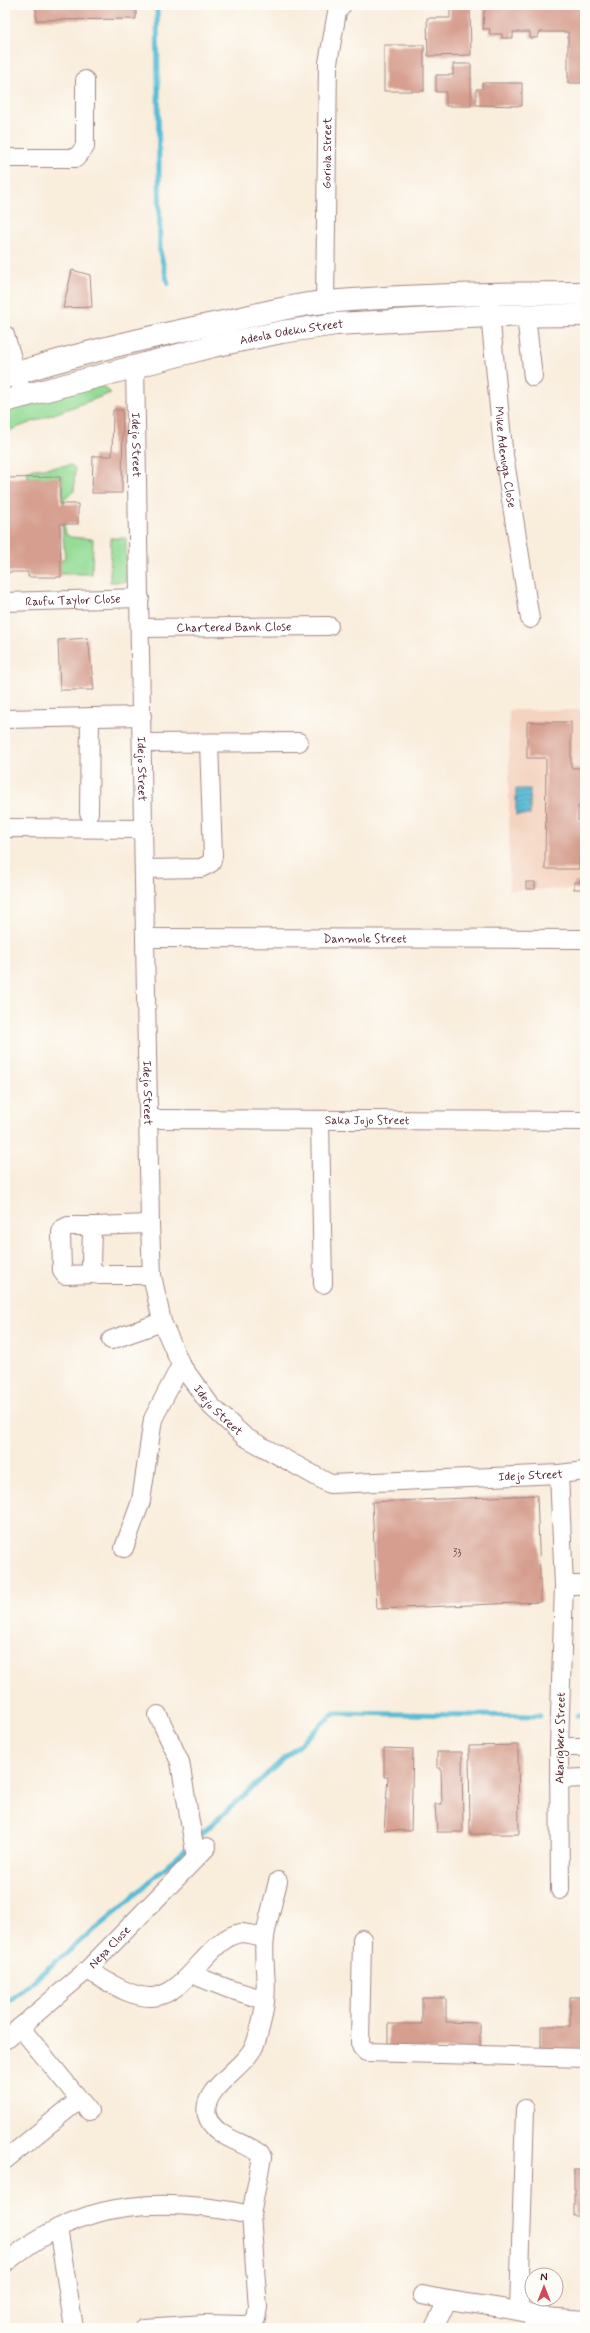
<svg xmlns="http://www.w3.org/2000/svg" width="590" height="2333" viewBox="0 0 590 2333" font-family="Mynerve,sans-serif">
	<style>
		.built { fill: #f4d3c0 }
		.green { fill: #95dc96; stroke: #707e60 }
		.water { fill: url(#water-rules); stroke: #506e80 }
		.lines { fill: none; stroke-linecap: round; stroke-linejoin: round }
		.stream { stroke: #56bcd4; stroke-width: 5 }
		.building { fill: #d69e8e }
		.minor-casing { stroke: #a28684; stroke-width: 20 }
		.major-casing { stroke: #a28684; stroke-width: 24 }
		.minor { stroke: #fff; stroke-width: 18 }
		.major { stroke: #fff; stroke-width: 22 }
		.labels { text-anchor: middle; stroke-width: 3; stroke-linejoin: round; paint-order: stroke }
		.number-label { font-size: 10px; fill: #6d3f44 }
		.street-label { font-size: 12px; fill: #4a1f2b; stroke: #fdfcf7 }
	</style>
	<defs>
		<pattern id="water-rules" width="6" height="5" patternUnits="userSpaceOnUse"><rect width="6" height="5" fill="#56bcd4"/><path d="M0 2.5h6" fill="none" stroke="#4998ac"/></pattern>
	</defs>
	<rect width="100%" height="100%" fill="#fdfcf7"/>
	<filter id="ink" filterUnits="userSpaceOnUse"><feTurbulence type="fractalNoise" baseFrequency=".025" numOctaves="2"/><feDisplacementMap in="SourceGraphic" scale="8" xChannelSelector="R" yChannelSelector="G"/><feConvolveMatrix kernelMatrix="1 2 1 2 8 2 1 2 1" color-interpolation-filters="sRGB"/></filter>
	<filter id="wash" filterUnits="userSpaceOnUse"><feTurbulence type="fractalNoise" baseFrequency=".012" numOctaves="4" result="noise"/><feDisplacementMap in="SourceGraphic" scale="16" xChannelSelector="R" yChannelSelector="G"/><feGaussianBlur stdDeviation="0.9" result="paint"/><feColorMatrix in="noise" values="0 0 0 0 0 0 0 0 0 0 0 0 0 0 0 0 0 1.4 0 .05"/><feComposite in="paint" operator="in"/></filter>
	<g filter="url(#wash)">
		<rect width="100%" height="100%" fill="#f9eddc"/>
		<polygon class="built" points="509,710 585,710 585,889 509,890"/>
		<g class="green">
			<polygon points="97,381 111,393 5,432 5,412"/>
			<polygon points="71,465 75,468 74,491 65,499 63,504 62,478 28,478 27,470"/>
			<polygon points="62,524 64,524 66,534 70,537 93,539 92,574 61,574 60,562 65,558"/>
			<polygon points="111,538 126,538 126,582 110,582"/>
		</g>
		<rect class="water" x="516" y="789" width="14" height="26"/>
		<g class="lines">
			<g class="stream">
				<polyline points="157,5 160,251 168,284"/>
				<polyline points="577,1716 585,1716"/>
				<polyline points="197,1838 334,1713 540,1716"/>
				<polyline points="5,2004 118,1910 190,1845"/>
			</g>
		</g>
		<g id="blocks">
			<g class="building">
				<polygon points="36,5 136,5 136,19 36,20"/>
				<polygon points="450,5 470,5 471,55 428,56 427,18 450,18"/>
				<polygon points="492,5 585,5 584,83 568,83 568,32 540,32 537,38 530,38 530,32 513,32 513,38 502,38 502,34 489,34 490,29 483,29 484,9 492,9"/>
				<rect x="384" y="45" width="40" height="46"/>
				<polygon points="453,64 471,64 471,106 446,106 446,92 436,92 436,75 453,75"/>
				<polygon points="482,83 522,83 522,106 476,105 476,89 482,89"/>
				<polygon points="72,270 90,275 92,307 63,308"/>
				<polygon points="113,410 123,410 122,493 92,493 93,456 112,456"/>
				<polygon points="60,477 60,504 78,504 78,524 60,524 61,577 28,577 28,572 5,572 5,478"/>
				<polygon points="88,638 94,690 60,690 58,640"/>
				<polygon points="527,722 571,722 571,768 585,768 585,806 578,806 578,821 585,821 585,857 579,857 579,869 545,869 546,758 527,758"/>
				<rect x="526" y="882" width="9" height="7"/>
				<rect x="574" y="882" width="8" height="7"/>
				<polygon points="537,1495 541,1602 377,1609 372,1502"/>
				<polygon points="518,1745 519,1834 470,1834 469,1746"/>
				<polygon points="384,1748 413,1749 411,1831 384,1830 388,1777 384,1777"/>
				<polygon points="437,1752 462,1752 463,1832 437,1832 435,1804 442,1804 441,1768 437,1768"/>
				<polygon points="570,1997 585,1997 585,2049 541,2049 541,2026 570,2026"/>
				<polygon points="422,1998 446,1998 446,2022 480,2023 480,2050 388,2050 388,2024 422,2024"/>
				<rect x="574" y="2170" width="11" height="46"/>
			</g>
		</g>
	</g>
	<g filter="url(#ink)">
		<use href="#blocks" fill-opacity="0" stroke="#a28684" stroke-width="1"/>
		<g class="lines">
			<defs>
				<g id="minor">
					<polyline points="5,158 76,158 85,147 85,80"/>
					<path id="s1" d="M325 303 328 63 337 12 342 5"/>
					<path id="s2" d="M489 303 503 449 530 619"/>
					<polyline points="526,316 533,377"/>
					<polyline points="5,335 23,395"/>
					<path id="s3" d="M135 366 150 1224 152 1275 162 1322 181 1365 211 1406 245 1437 330 1484 559 1474 585 1471"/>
					<path id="s4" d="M5 602 140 598"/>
					<path id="s5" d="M140 628 329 626"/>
					<polyline points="5,719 142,716"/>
					<polyline points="142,743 299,742"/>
					<polyline points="89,813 90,717"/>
					<polyline points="5,828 144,829"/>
					<polyline points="145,869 201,868 211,863 213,856 209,743"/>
					<path id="s6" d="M146 938 585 939"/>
					<path id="s7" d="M149 1119 585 1121"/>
					<polyline points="320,1120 323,1284"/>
					<polyline points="150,1224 94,1226 92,1230 91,1264 94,1274 100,1275 152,1275"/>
					<polyline points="94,1274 65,1275 62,1271 61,1233 62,1229 68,1226 94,1226"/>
					<polyline points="111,1340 162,1322"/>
					<polyline points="559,1474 564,1585 559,1747 560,1890"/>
					<polyline points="124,1548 141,1501 153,1419 181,1365"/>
					<polyline points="564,1585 585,1585"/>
					<polyline points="158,1715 180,1762 196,1858"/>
					<polyline points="559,1747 585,1747"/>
					<polyline points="559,1779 585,1778"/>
					<polyline points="362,1939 360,2043 362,2048 366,2052 585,2058"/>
					<path d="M87 1970C106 1980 130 1998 152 1997 188 1995 209 1937 241 1933 249 1933 257 1936 265 1938"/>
					<polyline points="191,1974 229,1989 265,2000"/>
					<polyline points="20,2027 89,2111"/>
					<path id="s8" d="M5 2040 87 1970 207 1847"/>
					<polyline points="5,2160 79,2100"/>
					<polyline points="58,2228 74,2328"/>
					<path d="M5 2263C17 2254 29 2244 42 2237 106 2197 181 2200 251 2215"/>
					<path d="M422 2295C463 2304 505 2306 545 2317"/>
					<polyline points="519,2310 525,2109"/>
					<path d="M143 2328 205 2324 243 2325H249L256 2319 258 2307 251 2215 262 2157 260 2153C243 2142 213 2137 207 2115 200 2088 248 2067 256 2042 260 2029 264 2014 265 2001 268 1980 262 1958 265 1937 268 1918 274 1899 278 1881"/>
					<polyline points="434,2328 447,2301"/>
					<polyline points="531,2328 545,2317 585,2320"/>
				</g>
				<g id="major">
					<path d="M5 377C78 353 152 336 228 321 260 314 292 305 325 302 412 295 499 293 585 293"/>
					<path id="s9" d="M5 401 213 346 282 332 336 324 489 316 585 315"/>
				</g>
			</defs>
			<use href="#minor" class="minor-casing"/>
			<use href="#major" class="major-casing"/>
			<use href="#minor" class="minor"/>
			<use href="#major" class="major"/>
		</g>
	</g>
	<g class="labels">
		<g class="number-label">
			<text x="457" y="1556">33</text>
		</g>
		<g class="street-label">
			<text dy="4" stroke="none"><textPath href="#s1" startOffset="150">Goriola Street</textPath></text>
			<text dy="4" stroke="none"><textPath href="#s9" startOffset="295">Adeola Odeku Street</textPath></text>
			<text dy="4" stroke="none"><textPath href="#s3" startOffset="79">Idejo Street</textPath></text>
			<text dy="4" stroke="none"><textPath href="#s2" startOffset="155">Mike Adenuga Close</textPath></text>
			<text dy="4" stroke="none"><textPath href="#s4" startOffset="68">Raufu Taylor Close</textPath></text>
			<text dy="4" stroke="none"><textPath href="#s5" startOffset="94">Chartered Bank Close</textPath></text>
			<text dy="4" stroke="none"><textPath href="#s3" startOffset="403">Idejo Street</textPath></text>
			<text dy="4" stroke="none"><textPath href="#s6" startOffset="219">Danmole Street</textPath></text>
			<text dy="4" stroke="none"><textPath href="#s3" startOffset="727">Idejo Street</textPath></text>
			<text dy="4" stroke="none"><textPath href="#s7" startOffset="218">Saka Jojo Street</textPath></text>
			<text dy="4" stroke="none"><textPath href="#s3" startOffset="1063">Idejo Street</textPath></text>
			<text dy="4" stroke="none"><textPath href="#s3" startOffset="1399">Idejo Street</textPath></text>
			<text transform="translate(560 1738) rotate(-89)" y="4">Akarigbere Street</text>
			<text dy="4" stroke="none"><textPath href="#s8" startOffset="140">Nepa Close</textPath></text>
		</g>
	</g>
	<rect width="590" height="2333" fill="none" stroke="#fdfcf7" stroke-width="20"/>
	<g transform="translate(544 2287)"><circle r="19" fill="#fdfcf7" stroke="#b5a4a5"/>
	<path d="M0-3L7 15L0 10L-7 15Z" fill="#d1495b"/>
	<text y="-6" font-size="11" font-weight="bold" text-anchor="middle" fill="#4a1f2b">N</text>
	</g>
</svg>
